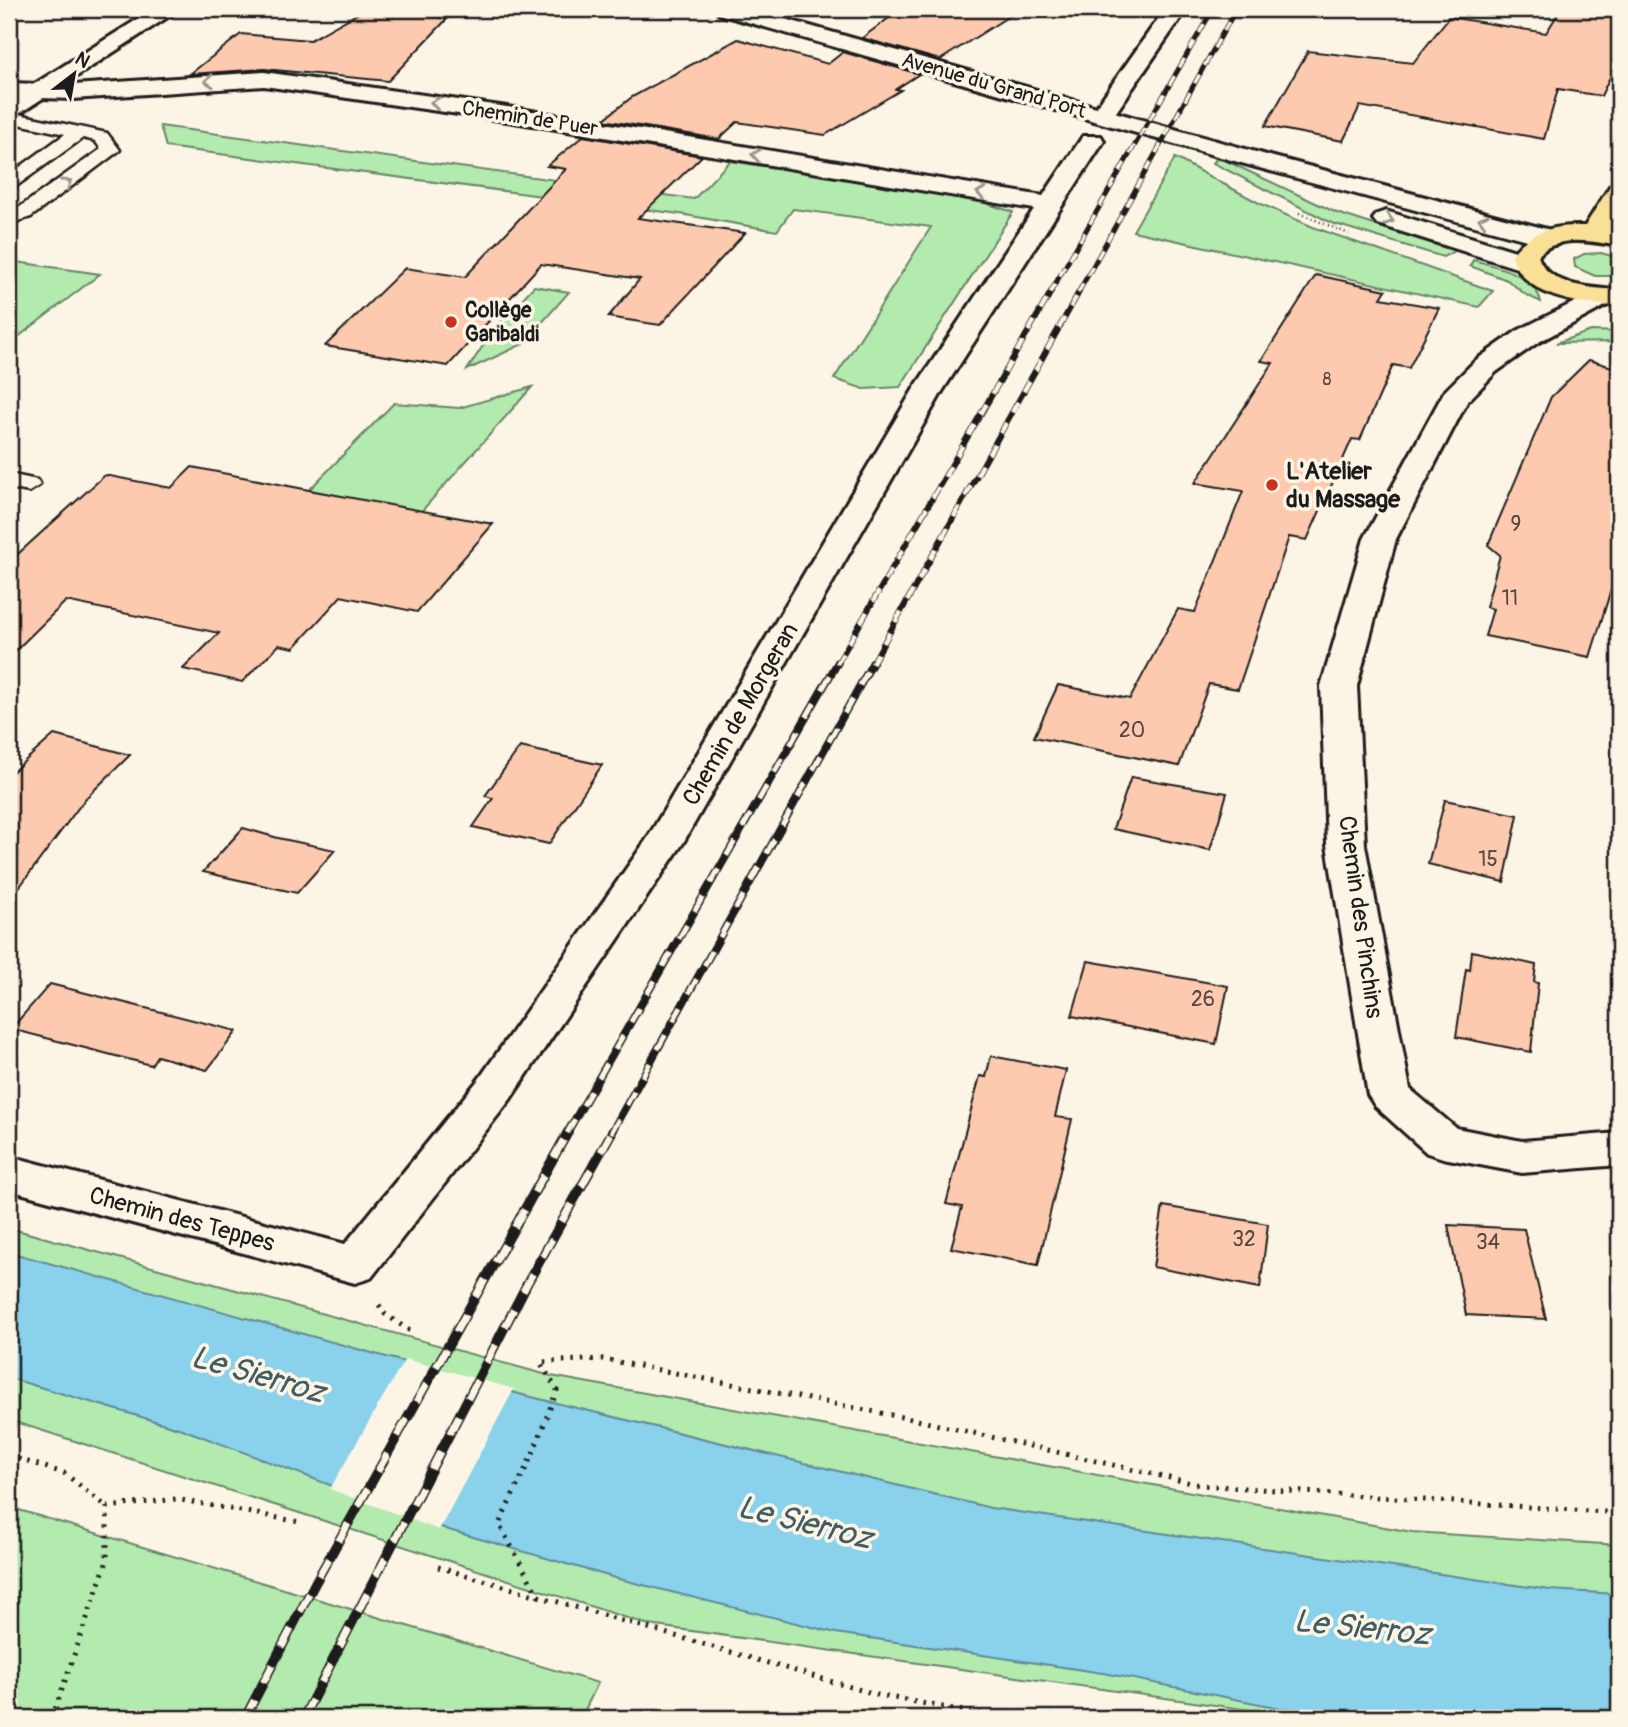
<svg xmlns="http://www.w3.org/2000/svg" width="1628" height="1727" viewBox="0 0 1628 1727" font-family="Pangolin,sans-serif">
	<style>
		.green { fill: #b3ebaf; stroke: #688466; stroke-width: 2 }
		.water { fill: #8ad2eb; stroke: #5e8998; stroke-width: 2 }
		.pier { fill: #fcf5e5 }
		.building { fill: #fecaaf; stroke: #1c1c1c; stroke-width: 2 }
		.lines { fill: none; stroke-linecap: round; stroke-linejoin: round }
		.lane-casing { stroke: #1c1c1c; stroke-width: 5 }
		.street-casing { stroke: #1c1c1c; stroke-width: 6 }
		.secondary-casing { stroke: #1c1c1c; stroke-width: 6 }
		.primary-casing { stroke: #1c1c1c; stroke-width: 6 }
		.path-far1 { stroke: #1c1c1c; stroke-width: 2.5; stroke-dasharray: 1 3.5; stroke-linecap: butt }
		.path { stroke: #1c1c1c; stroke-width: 5; stroke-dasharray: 2.5 7; stroke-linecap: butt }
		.lane { fill: #fcf5e5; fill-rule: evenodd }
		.street { fill: #fcf5e5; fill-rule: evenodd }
		.secondary { fill: #fcf5e5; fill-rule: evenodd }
		.primary { fill: #fadf96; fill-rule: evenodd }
		.rail-far3-casing { stroke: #1c1c1c; stroke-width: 5 }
		.rail-far2-casing { stroke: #1c1c1c; stroke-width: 6 }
		.rail-far1-casing { stroke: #1c1c1c; stroke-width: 8 }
		.rail-casing { stroke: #1c1c1c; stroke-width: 10 }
		.rail-far3 { stroke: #fcf5e5; stroke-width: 3.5; stroke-dasharray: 10; stroke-linecap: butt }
		.rail-far2 { stroke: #fcf5e5; stroke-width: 4.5; stroke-dasharray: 12; stroke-linecap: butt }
		.rail-far1 { stroke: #fcf5e5; stroke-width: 5; stroke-dasharray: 16; stroke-linecap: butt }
		.rail { stroke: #fcf5e5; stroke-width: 7; stroke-dasharray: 20; stroke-linecap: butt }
		.oneway { stroke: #97938b }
		.poi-dot { fill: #c8321e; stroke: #fcf5e5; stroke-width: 2.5 }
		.labels { text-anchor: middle; stroke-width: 7; stroke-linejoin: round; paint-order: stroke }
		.far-number-label { font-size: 18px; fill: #544841 }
		.far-street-label { font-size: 21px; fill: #1c1c1c; stroke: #fcf5e5 }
		.far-poi-label { font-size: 21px; font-weight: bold; fill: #1c1c1c; stroke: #fcf5e5; text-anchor: start }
		.number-label { font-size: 21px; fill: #544841 }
		.poi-label { font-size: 24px; font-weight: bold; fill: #1c1c1c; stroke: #fcf5e5; text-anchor: start }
		.street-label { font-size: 24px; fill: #1c1c1c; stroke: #fcf5e5 }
		.near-water-label { font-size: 32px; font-style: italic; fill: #425c64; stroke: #fcf5e5 }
	</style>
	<rect width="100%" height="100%" fill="#fcf5e5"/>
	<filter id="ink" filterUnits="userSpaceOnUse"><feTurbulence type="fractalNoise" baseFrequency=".0143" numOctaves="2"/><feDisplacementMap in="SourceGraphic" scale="14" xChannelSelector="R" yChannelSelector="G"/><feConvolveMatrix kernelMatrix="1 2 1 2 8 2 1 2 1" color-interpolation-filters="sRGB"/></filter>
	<g filter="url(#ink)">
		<g class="green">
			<polygon points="160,126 694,199 730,161 970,198 1013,212 900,387 864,389 834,379 931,227 793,209 777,231 680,214 166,147"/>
			<polygon points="1218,157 1337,213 1455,251 1443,257 1332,223 1213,163"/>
			<polygon points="1175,158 1259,203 1313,227 1493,291 1479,307 1133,231"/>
			<polygon points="1601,253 1619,258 1619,276 1595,276 1575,267 1574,259 1584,254"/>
			<path d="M1473 260C1497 267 1534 273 1541 302L1526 295 1507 280 1470 266Z"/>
			<polygon points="9,261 100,274 9,344"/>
			<polygon points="534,286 569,292 532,334 496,327"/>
			<polygon points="1591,331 1619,332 1619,342 1556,343"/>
			<polygon points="488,338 523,344 467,370"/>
			<polygon points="532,387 420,513 309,490 394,403 459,408"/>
			<polygon points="9,1228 551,1376 1412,1532 1619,1545 1619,1718 1307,1718 649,1625 9,1420"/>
			<polygon points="9,1507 598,1683 581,1718 9,1718"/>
		</g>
		<polygon class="water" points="9,1252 523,1395 991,1508 1550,1590 1619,1594 1619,1718 1431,1718 1381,1712 1280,1708 1109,1674 836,1633 615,1578 449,1530 182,1429 9,1378"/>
		<polygon class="pier" points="405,1359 514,1389 439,1530 330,1489"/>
		<g class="building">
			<polygon points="366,9 398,9 447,19 388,81 264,69 190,74 241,34 310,40"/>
			<polygon points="901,9 1020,9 940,60 862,38"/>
			<polygon points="1561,9 1619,9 1619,58 1601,96 1558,89 1544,139 1360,106 1343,141 1265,126 1308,51 1413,63 1449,17 1546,33"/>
			<polygon points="738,39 828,64 843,52 919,74 896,89 901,90 825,135 737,122 719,139 603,120 632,97"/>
			<polygon points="583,136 702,156 638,218 745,233 660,325 608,317 640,279 541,264 448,366 325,346 405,268 465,277 566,169 547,166"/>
			<polygon points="1316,275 1386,290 1381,298 1439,308 1409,368 1393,365 1360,440 1352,439 1307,540 1289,537 1238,689 1209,684 1179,766 1034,737 1058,685 1130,699 1178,609 1195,612 1243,491 1195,483 1273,363 1261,361"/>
			<polygon points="1589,360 1619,369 1619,564 1590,657 1485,636 1493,609 1486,607 1500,555 1488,545 1551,397"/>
			<polygon points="192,467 309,490 493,524 417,612 341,596 294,648 279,645 242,682 183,669 219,633 66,601 9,657 9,562 105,475 171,488"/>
			<polygon points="54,735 130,755 85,799 9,901 9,775"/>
			<polygon points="520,747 602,765 549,844 473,827 493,798 485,796"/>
			<polygon points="1131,777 1227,793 1210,850 1113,829"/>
			<polygon points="1445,800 1518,815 1504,882 1428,864"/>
			<polygon points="243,828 278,838 335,850 297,893 203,872"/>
			<polygon points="1472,951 1536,965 1534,982 1538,983 1531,1052 1456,1037 1466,969 1470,970"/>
			<polygon points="1088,961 1228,986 1216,1044 1072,1016"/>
			<polygon points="50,984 237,1031 207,1070 157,1056 151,1065 11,1029"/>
			<polygon points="991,1056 1066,1070 1055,1117 1072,1119 1038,1265 951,1248 962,1207 946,1204 980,1076 986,1077"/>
			<polygon points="1163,1206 1268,1224 1260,1288 1153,1267"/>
			<polygon points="1448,1225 1524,1229 1546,1319 1466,1315"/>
		</g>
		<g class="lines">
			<defs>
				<g id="lane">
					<polygon points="9,112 107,133 120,150 31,217 9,224 9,212 17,209 101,149 95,141 83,138 15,187 9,188 9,175 65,134 9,122"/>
					<polygon points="9,474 37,480 40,485 29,492 9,488"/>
				</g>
				<g id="street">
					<polygon points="1165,9 1187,9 1110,121 1094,121 1090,116"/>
					<polygon points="264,72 514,108 1043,196 1083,136 1101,136 1104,141 943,390 683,843 509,1101 371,1278 355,1283 9,1190 9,1156 345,1244 479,1079 647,839 913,390 1034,209 514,122 264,86 73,99 9,97 9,83 73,85"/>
					<polygon points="1599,290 1609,292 1613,298 1609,304 1537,343 1496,372 1467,402 1396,539 1357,686 1365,845 1410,1089 1456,1128 1522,1141 1619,1133 1619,1165 1522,1173 1443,1158 1427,1153 1375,1106 1368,1095 1327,845 1321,686 1364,539 1444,392 1476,360 1517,331"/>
				</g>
				<g id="secondary">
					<polygon points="154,9 180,9 17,115 9,117 9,100"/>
					<polygon points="716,9 750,9 1270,156 1558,232 1562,238 1558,244 1549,246 1252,166 719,14"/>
					<polygon points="1386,211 1535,257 1539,263 1535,269 1526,271 1377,224 1373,219 1377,214"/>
				</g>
				<path id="primary" d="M1619 183V212L1610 229 1619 230V246C1594 242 1557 233 1538 256 1548 287 1591 288 1619 290V306C1580 304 1524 299 1512 255 1529 230 1556 225 1585 226L1610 186Z"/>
			</defs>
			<use href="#lane" class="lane-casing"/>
			<use href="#street" class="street-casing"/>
			<use href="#secondary" class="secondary-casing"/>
			<use href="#primary" class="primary-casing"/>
			<polyline class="path-far1" points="1299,213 1349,234"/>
			<g class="path">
				<polyline points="379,1305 385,1314 410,1331"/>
				<polyline points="9,1456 64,1473 107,1507"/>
				<polyline points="107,1507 176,1499 300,1522"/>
				<polyline points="438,1567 878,1695 1002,1718"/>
				<polyline points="539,1597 499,1524 533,1453 557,1390 540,1362 603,1359 917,1420 1200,1485 1619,1513"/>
				<polyline points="52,1718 107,1561 107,1507"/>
			</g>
			<use href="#lane" class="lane"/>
			<use href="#street" class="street"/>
			<use href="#secondary" class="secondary"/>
			<use href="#primary" class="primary"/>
			<defs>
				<g id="rail-far3">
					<polyline points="1050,293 1213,9"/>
					<polyline points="1078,293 1236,9"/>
				</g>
				<g id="rail-far2">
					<polyline points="837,664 1051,292"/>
					<polyline points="872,664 1079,292"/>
				</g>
				<g id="rail-far1">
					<polyline points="567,1133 838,662"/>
					<polyline points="611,1133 873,662"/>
				</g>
				<g id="rail">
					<polyline points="245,1718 315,1583 568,1132"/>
					<polyline points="303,1718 528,1282 612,1132"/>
				</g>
			</defs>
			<use href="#rail-far3" class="rail-far3-casing"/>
			<use href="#rail-far2" class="rail-far2-casing"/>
			<use href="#rail-far1" class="rail-far1-casing"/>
			<use href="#rail" class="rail-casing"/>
			<use href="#rail-far3" class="rail-far3"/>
			<use href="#rail-far2" class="rail-far2"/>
			<use href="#rail-far1" class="rail-far1"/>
			<use href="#rail" class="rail"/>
		</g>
		<defs><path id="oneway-chevron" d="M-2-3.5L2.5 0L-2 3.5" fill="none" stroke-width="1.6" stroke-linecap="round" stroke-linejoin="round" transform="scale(1.75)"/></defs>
		<g class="oneway">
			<use href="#oneway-chevron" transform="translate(209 81) rotate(175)"/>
			<use href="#oneway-chevron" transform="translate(435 103) rotate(-171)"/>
			<use href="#oneway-chevron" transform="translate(756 155) rotate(-171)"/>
			<use href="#oneway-chevron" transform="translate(67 183) rotate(-36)"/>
			<use href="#oneway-chevron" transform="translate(981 193) rotate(-171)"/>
			<use href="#oneway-chevron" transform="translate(1389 220) rotate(19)"/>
			<use href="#oneway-chevron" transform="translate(1483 220) rotate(-165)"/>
		</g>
	</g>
	<g class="poi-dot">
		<circle cx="451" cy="322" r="7"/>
		<circle cx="1272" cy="485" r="7"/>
	</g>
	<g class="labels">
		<g class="far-number-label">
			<text x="1327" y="385">8</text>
		</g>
		<g class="far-street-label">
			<text transform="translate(994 85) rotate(16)" y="7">Avenue du Grand Port</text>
			<text transform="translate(530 118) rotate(9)" y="7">Chemin de Puer</text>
		</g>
		<g class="far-poi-label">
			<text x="465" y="317">Collège<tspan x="465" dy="24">Garibaldi</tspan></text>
		</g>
		<g class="number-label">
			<text x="1516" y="531">9</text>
			<text x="1510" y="605">11</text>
			<text x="1132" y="737">20</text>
			<text x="1488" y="866">15</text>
			<text x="1203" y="1006">26</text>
			<text x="1244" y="1246">32</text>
			<text x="1488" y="1249">34</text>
		</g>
		<g class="poi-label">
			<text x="1286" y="479">L'Atelier<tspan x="1286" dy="28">du Massage</tspan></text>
		</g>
		<g class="street-label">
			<text transform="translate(740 714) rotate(-60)" y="8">Chemin de Morgeran</text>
			<text transform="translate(1361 917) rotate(82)" y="8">Chemin des Pinchins</text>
			<text transform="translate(182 1219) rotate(15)" y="8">Chemin des Teppes</text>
		</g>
		<g class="near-water-label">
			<text transform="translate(258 1374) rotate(16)" y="11">Le Sierroz</text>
			<text transform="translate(805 1522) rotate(14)" y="11">Le Sierroz</text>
			<text transform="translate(1362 1627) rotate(6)" y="11">Le Sierroz</text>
		</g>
	</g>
	<rect width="1628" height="1727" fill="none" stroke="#fcf5e5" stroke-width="35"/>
	<rect x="18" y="18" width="1593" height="1692" fill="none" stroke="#1c1c1c" stroke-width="2.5" filter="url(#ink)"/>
	<g transform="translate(74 74) rotate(31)" stroke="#fcf5e5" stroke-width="5" paint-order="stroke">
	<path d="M0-5L12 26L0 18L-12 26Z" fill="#1c1c1c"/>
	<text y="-10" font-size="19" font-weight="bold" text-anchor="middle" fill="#1c1c1c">N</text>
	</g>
</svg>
